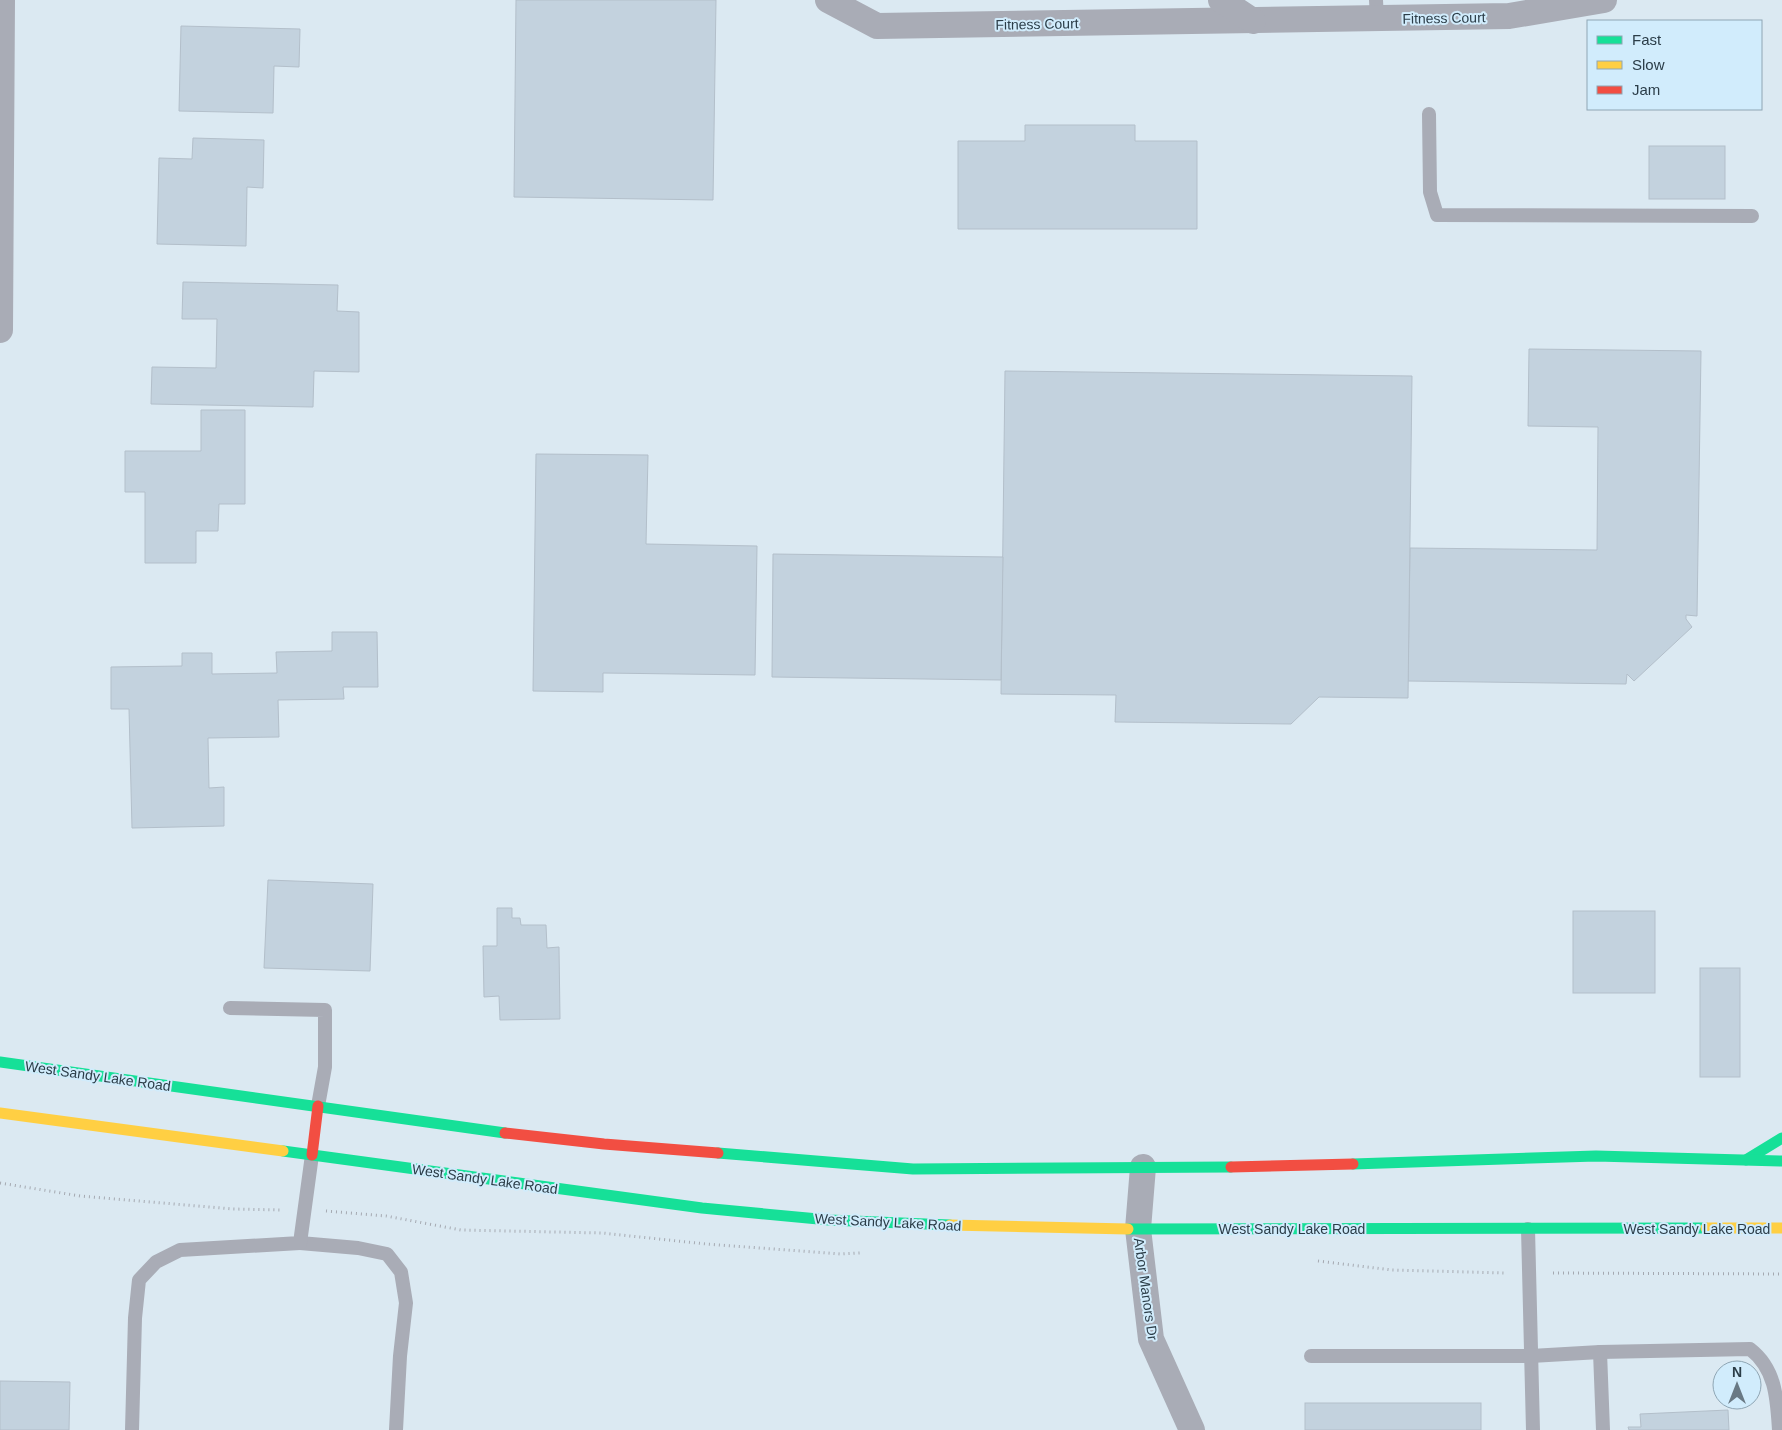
<svg xmlns="http://www.w3.org/2000/svg" width="1782" height="1430" viewBox="0 0 1782 1430" font-family="Helvetica,sans-serif">
	<style>
		.building { fill: #c3d2de; stroke: #b3bfca }
		.lines { fill: none; stroke-linecap: round; stroke-linejoin: round }
		.path { stroke: #a5a9b1; stroke-width: 3; stroke-dasharray: 1 4; stroke-linecap: butt }
		.lane { stroke: #a9acb6; stroke-width: 14 }
		.street { stroke: #a9acb6; stroke-width: 26 }
		.fast { stroke: #16e098; stroke-width: 11 }
		.slow { stroke: #ffcf43; stroke-width: 11 }
		.jam { stroke: #f24e42; stroke-width: 11 }
		.labels { text-anchor: middle; stroke-width: 4; stroke-linejoin: round; paint-order: stroke }
		.street-label { font-size: 14px; fill: #2b3d48; stroke: #d1ecfc }
	</style>
	<rect width="100%" height="100%" fill="#dbe9f2"/>
	<g class="building">
		<polygon points="516,0 716,0 713,200 514,197"/>
		<polygon points="181,26 300,29 299,67 274,66 273,113 179,111"/>
		<polygon points="1025,125 1135,125 1135,141 1197,141 1197,229 958,229 958,141 1025,141"/>
		<polygon points="193,138 264,140 263,188 247,187 246,246 157,244 159,158 192,159"/>
		<rect x="1649" y="146" width="76" height="53"/>
		<polygon points="183,282 338,285 337,311 359,312 359,372 314,371 313,407 151,404 152,367 216,368 217,319 182,319"/>
		<polygon points="1529,349 1701,351 1697,616 1686,615 1686,619 1692,627 1634,681 1627,674 1626,684 1408,681 1410,548 1597,550 1598,427 1528,426"/>
		<polygon points="1005,371 1412,376 1408,698 1319,697 1291,724 1115,722 1116,695 1001,694"/>
		<polygon points="201,410 245,410 245,504 219,504 218,531 196,531 196,563 145,563 145,492 125,492 125,451 201,451"/>
		<polygon points="536,454 648,455 646,544 757,546 755,675 603,673 603,692 533,691"/>
		<polygon points="773,554 1003,557 1001,680 772,677"/>
		<polygon points="332,632 377,632 378,687 343,687 344,699 278,700 279,737 208,738 209,788 224,787 224,826 132,828 129,709 111,709 111,667 182,666 182,653 212,653 212,674 277,673 276,652 332,651"/>
		<polygon points="268,880 373,884 370,971 264,968"/>
		<polygon points="497,908 512,908 512,918 520,918 521,925 546,925 547,948 559,947 560,1019 500,1020 499,996 484,997 483,946 497,946"/>
		<rect x="1573" y="911" width="82" height="82"/>
		<rect x="1700" y="968" width="40" height="109"/>
		<polygon points="0,1381 70,1382 69,1430 0,1430"/>
		<rect x="1305" y="1403" width="176" height="27"/>
		<polygon points="1728,1410 1729,1430 1629,1430 1628,1427 1641,1427 1640,1414"/>
	</g>
	<g class="lines">
		<g class="path">
			<polyline points="0,1183 80,1196 233,1209 283,1210"/>
			<polyline points="326,1211 386,1216 461,1230 602,1233 706,1244 841,1254 860,1253"/>
			<polyline points="1318,1261 1392,1270 1506,1273"/>
			<polyline points="1553,1273 1782,1274"/>
		</g>
		<g class="lane">
			<polyline points="1376,0 1377,19"/>
			<polyline points="1429,114 1430,192 1437,215 1752,216"/>
			<polyline points="230,1008 325,1010 325,1067 318,1106"/>
			<polyline points="1528,1229 1533,1430"/>
			<polyline points="300,1243 358,1248 387,1254 401,1272 406,1303 400,1356 396,1430"/>
			<polyline points="1600,1352 1603,1430"/>
			<path d="M1311 1356H1531L1600 1352 1750 1349C1776 1369 1777 1399 1779 1430"/>
			<polyline points="132,1430 135,1318 139,1280 156,1262 180,1250 300,1243 312,1155"/>
		</g>
		<g class="street">
			<polyline points="828,0 877,26 1509,16 1604,0"/>
			<polyline points="1221,0 1253,21"/>
			<polyline points="0,330 2,0"/>
			<polyline points="1143,1167 1138,1229 1151,1339 1192,1430"/>
		</g>
		<g class="fast">
			<polyline points="0,1062 505,1133"/>
			<polyline points="283,1151 702,1208 829,1220 950,1225"/>
			<polyline points="718,1153 913,1169 1231,1167"/>
			<polyline points="1746,1160 1782,1138"/>
			<polyline points="1353,1164 1596,1156 1782,1161"/>
			<polyline points="1128,1229 1706,1228"/>
		</g>
		<g class="slow">
			<polyline points="0,1113 283,1151"/>
			<polyline points="950,1225 1128,1229"/>
			<polyline points="1706,1228 1782,1228"/>
		</g>
		<g class="jam">
			<polyline points="505,1133 604,1144 718,1153"/>
			<polyline points="312,1155 318,1106"/>
			<polyline points="1231,1167 1353,1164"/>
		</g>
	</g>
	<g class="labels">
		<g class="street-label">
			<text transform="translate(1444 18) rotate(-1)" y="5">Fitness Court</text>
			<text transform="translate(1037 24) rotate(-1)" y="5">Fitness Court</text>
			<text transform="translate(98 1076) rotate(8)" y="5">West Sandy Lake Road</text>
			<text transform="translate(485 1179) rotate(8)" y="5">West Sandy Lake Road</text>
			<text transform="translate(888 1222) rotate(3)" y="5">West Sandy Lake Road</text>
			<text x="1292" y="1234">West Sandy Lake Road</text>
			<text x="1697" y="1234">West Sandy Lake Road</text>
			<text transform="translate(1146 1289) rotate(82)" y="5">Arbor Manors Dr</text>
		</g>
	</g>
	<rect x="1587" y="20" width="175" height="90" fill="#d1ecfc" stroke="#8fa6b4"/>
	<rect x="1597" y="36" width="25" height="8" fill="#16e098" stroke="#8fa6b4"/>
	<text x="1632" y="45" font-size="15" fill="#2b3d48">Fast</text>
	<rect x="1597" y="61" width="25" height="8" fill="#ffcf43" stroke="#8fa6b4"/>
	<text x="1632" y="70" font-size="15" fill="#2b3d48">Slow</text>
	<rect x="1597" y="86" width="25" height="8" fill="#f24e42" stroke="#8fa6b4"/>
	<text x="1632" y="95" font-size="15" fill="#2b3d48">Jam</text>
	<g transform="translate(1737 1385)"><circle r="24" fill="#d1ecfc" stroke="#8fa6b4"/>
	<path d="M0-4L9 19L0 12L-9 19Z" fill="#697984"/>
	<text y="-8" font-size="14" font-weight="bold" text-anchor="middle" fill="#2b3d48">N</text>
	</g>
</svg>
